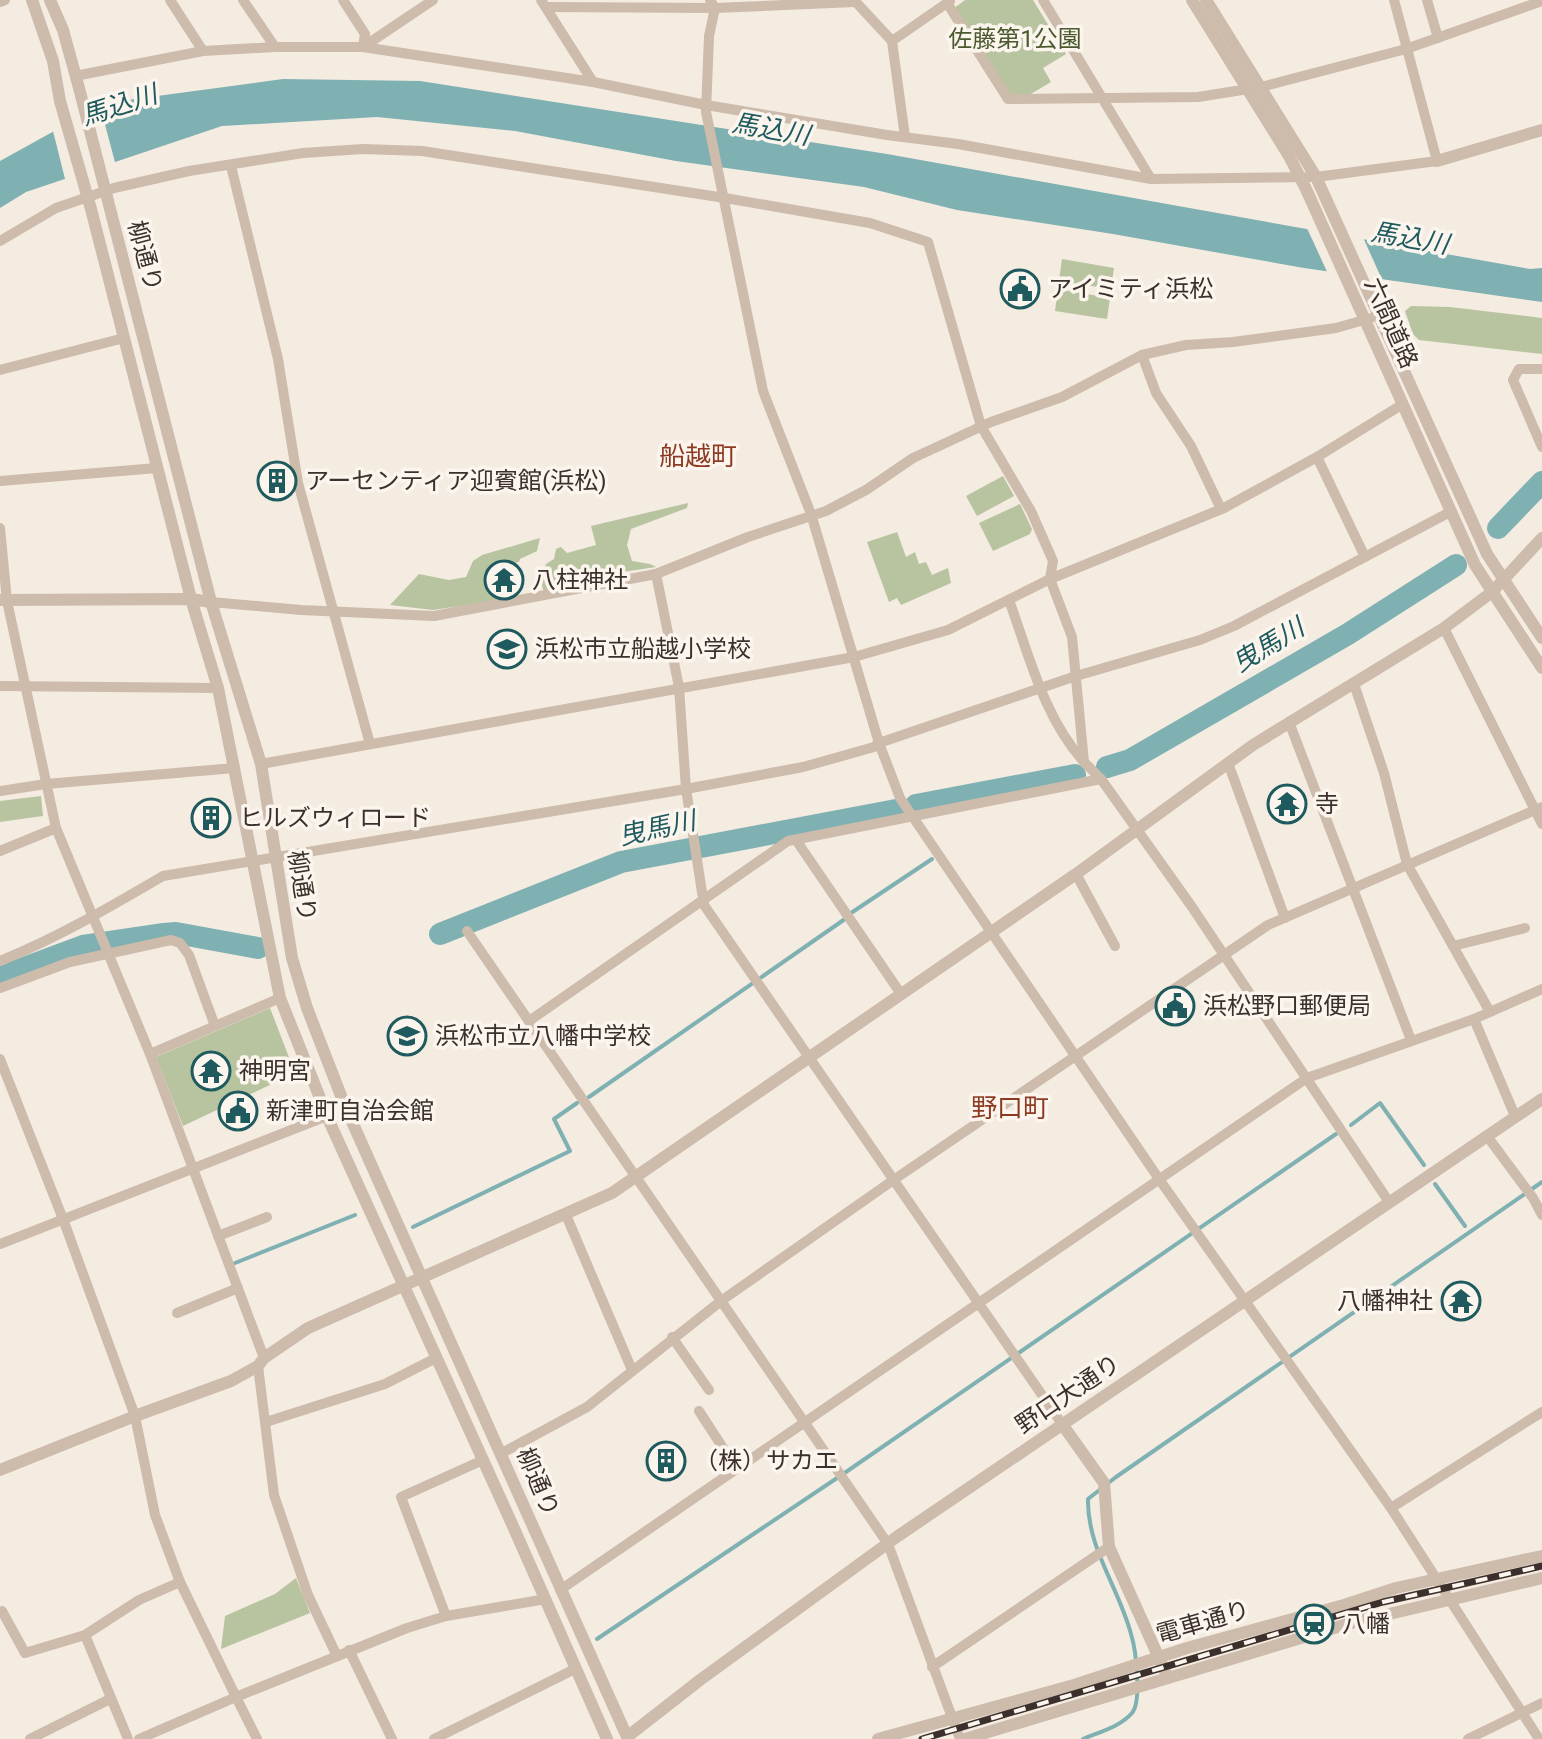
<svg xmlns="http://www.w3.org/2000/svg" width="1542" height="1739" viewBox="0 0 1542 1739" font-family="Roboto,'Noto Sans JP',sans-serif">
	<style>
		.green { fill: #b8c4a0 }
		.water { fill: #7fb0b2 }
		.pier { fill: #f4ebe1 }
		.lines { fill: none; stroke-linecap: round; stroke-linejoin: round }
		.stream { stroke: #7fb0b2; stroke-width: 4 }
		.river { stroke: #7fb0b2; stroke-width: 22 }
		.minor { stroke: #cdbbac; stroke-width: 10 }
		.tertiary { stroke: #cdbbac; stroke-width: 12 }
		.rail-casing { stroke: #3b302b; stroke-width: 7 }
		.rail { stroke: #fbf5ee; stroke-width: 4; stroke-dasharray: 12; stroke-linecap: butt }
		.labels { text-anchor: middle; stroke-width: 7; stroke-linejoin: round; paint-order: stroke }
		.park-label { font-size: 24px; fill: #4a5a2e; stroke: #fbf5ee }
		.street-label { font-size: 24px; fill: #3b302b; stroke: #fbf5ee }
		.poi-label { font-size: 24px; fill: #3b302b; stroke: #fbf5ee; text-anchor: start }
		.water-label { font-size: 26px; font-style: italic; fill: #1f5a5e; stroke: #fbf5ee }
		.neighbourhood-label { font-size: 26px; fill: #8c3b22; stroke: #fbf5ee }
	</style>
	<rect width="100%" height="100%" fill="#f4ebe1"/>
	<g class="green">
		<polygon points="965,0 1033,0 1066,54 1043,68 1051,82 1029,95 1008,95 953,9"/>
		<polygon points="1062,259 1114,268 1111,289 1059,281"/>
		<polygon points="1058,289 1110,298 1107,319 1055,311"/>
		<polygon points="1411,306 1450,307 1542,318 1542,354 1419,340 1413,334 1405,311"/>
		<polygon points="1003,476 1014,496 977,516 966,496"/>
		<polygon points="688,503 687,508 631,529 627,545 632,561 650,564 656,567 622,572 614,568 606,577 585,579 583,566 570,587 544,593 541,581 546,564 554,559 556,549 561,547 567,553 596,545 591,526"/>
		<polygon points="1020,504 1032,529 1030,534 993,551 979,523"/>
		<polygon points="897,532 906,557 915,552 919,564 926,562 932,575 948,568 951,583 901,605 897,598 889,602 867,542"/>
		<polygon points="540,538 537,551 520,559 519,562 506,564 489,576 493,586 505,589 523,584 520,591 502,600 433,610 390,605 419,574 449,580 466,577 473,561 482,555"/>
		<polygon points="41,796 43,816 0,822 0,801"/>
		<polygon points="270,1008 295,1073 183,1126 156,1057"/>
		<polygon points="296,1578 310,1613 221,1649 225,1616 275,1594"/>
	</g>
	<polygon class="water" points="283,79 420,81 887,154 1530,269 1542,268 1542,302 1304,268 1113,234 957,210 864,187 676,161 515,131 377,117 222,126 26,192 0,208 0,161 105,103"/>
	<g class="pier">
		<polygon points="99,102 116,166 66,183 52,127"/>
		<polygon points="1306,226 1362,235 1384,284 1329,276"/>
	</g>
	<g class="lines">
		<g class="stream">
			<polyline points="851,913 932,859"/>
			<polyline points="589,1097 845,919"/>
			<polyline points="1351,1125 1380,1103 1424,1165"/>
			<polyline points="1435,1184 1465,1226"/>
			<polyline points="413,1227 570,1151 554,1119 577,1103"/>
			<polyline points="235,1263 355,1215"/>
			<polyline points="597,1639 846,1472 1336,1134"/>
			<path d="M1083 1739C1099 1732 1120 1727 1132 1713 1142 1701 1136 1650 1131 1634 1119 1588 1087 1548 1088 1499L1116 1477 1542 1182"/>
		</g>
		<g class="river">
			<polyline points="1498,528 1542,482"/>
			<polyline points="1107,767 1130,760 1348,634 1456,565"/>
			<polyline points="916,805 1075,775"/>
			<polyline points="440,934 621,862 896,810"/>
			<polyline points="0,977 83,946 164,934 176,933 258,948"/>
		</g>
		<g class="minor">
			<polyline points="170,0 203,51"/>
			<polyline points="243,0 275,47"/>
			<polyline points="343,0 365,34 363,47 433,0"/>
			<polyline points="541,0 593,82"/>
			<polyline points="710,0 715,8 709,36 706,112 763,391 811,514 879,743 900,798 1159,1179 1391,1508 1539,1739"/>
			<polyline points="854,0 892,41"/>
			<polyline points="1043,0 1151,179"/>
			<polyline points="1427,0 1438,38"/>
			<polyline points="0,2 5,0"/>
			<polyline points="947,3 1008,99 1198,97 1261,87 1406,49 1542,1"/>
			<polyline points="546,7 715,8 855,2"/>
			<polyline points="75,76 203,51 275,47 363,47 593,82 706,105 887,135 958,144 1151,179 1316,177 1437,161 1394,0"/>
			<polyline points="905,137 892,41 950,1"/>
			<polyline points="231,166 278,359 298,483 370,744"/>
			<polyline points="0,241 56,208 114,188 189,171 303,153 363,149 422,151 725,198 870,223 928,242 981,426 1031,511 1053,561 1050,579 1072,637 1084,762 1101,779 1192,907 1389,1202"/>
			<polyline points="1142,355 1156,393 1191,446 1221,509"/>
			<polyline points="1542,369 1519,369 1513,380 1542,447"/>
			<polyline points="0,370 124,338"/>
			<polyline points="1317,457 1365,557"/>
			<polyline points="0,481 157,468"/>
			<polyline points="0,528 7,601 56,828 150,1054 264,1358"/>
			<polyline points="656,574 679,687 686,789 704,905 1062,1424"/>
			<path d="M1009 600C1029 655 1044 718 1084 762"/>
			<polyline points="211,602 301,610 434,616 656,574 748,537 826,511 866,490 913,458 991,422 1062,397 1142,355 1186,345 1233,342 1336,328 1371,318"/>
			<polyline points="1444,628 1542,824"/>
			<polyline points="1354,684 1384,773 1407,864 1490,1012"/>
			<polyline points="0,686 218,688"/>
			<polyline points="1289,722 1411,1040"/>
			<polyline points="1228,763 1285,918"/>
			<polyline points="261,764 854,657 948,630 1050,579 1224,508 1317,457 1403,404"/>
			<polyline points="0,791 46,784 235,768"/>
			<polyline points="796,840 901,994"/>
			<polyline points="0,851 56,828"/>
			<polyline points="1076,874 1115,946"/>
			<polyline points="467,931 888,1544 960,1739"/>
			<polyline points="1453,946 1525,928"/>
			<path d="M0 961C57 938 110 907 163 876L686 789 803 767 874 747 879 743 1076 676 1200 640 1234 626 1450 512"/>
			<polyline points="0,988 70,962 171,940 180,943 189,955 215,1026"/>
			<polyline points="1474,1019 1515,1116"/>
			<polyline points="529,1021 788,841 1101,779"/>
			<polyline points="150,1054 280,998"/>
			<polyline points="0,1059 63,1219 135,1416 155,1515 180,1582 236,1697 139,1739"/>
			<polyline points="1487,1136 1533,1198 1542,1215"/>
			<polyline points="566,1215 632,1370"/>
			<polyline points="218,1236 267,1217"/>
			<polyline points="0,1244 327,1116"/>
			<polyline points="177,1313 238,1288"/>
			<polyline points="672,1337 709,1390"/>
			<polyline points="258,1366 274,1495 308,1595 336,1654"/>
			<polyline points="699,1411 736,1468"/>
			<polyline points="266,1422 385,1384 436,1358"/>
			<polyline points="502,1453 587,1407 721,1301 892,1181 1268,925 1542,807"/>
			<polyline points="1391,1508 1542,1412"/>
			<polyline points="560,1590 1307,1078 1474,1019 1542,989"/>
			<polyline points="0,1612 2,1611 25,1653 85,1635 139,1600 180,1582"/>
			<polyline points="446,1616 401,1497 483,1460"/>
			<polyline points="85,1635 128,1739"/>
			<polyline points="349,1650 392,1739"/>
			<polyline points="932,1667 1109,1547"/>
			<polyline points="30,1739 110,1699"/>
			<polyline points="257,1739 236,1697 407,1628 446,1616 546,1599"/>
			<polyline points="434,1739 575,1669"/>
			<polyline points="1468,1739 1542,1703"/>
		</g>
		<g class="tertiary">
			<polyline points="32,0 53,61 60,101 91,209 191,599 218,688 280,998 330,1123 512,1524 607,1739"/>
			<polyline points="50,0 63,30 79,88 211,602 261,764 292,958 307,1008 345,1106 628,1739"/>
			<polyline points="1192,0 1289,156 1306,189 1475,565 1542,668"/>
			<polyline points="1206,0 1316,177 1487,554 1542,638"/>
			<polyline points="1437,161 1542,130"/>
			<polyline points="0,600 191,599 211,602"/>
			<polyline points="1062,1424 1104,1483 1109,1547 1168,1678"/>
			<polyline points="0,1470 135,1416 231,1381 258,1366 264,1358 308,1328 612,1193 1076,874 1253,745 1444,628 1492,592 1542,538"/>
			<polyline points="627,1737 700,1680 898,1536 1542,1099"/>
			<polyline points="878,1739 1074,1685 1187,1648 1344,1605 1396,1588 1542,1556"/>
			<polyline points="965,1739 1351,1623 1542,1578"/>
		</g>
		<defs>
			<polyline id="rail" points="922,1739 1383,1602 1542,1566"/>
		</defs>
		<use href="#rail" class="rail-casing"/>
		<use href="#rail" class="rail"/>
	</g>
	<defs>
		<symbol id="civic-ring" viewBox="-11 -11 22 22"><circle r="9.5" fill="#fbf5ee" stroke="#1f5a5e" stroke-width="1.5"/><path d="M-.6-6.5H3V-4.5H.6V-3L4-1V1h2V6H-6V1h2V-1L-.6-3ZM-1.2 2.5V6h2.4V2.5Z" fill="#1f5a5e"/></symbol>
		<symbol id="building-ring" viewBox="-11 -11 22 22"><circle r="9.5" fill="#fbf5ee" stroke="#1f5a5e" stroke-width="1.5"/><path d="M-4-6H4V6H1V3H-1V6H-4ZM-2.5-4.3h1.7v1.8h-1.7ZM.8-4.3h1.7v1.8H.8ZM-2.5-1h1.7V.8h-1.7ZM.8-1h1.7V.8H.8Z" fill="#1f5a5e"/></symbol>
		<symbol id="temple-ring" viewBox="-11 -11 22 22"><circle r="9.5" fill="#fbf5ee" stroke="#1f5a5e" stroke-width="1.5"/><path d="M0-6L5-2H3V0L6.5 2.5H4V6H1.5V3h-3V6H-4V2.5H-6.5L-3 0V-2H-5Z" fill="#1f5a5e"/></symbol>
		<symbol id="school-ring" viewBox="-11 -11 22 22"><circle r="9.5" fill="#fbf5ee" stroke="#1f5a5e" stroke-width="1.5"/><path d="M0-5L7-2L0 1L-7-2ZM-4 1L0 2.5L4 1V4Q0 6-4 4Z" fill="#1f5a5e"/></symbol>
		<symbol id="station-ring" viewBox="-11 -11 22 22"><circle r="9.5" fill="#fbf5ee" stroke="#1f5a5e" stroke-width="1.5"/><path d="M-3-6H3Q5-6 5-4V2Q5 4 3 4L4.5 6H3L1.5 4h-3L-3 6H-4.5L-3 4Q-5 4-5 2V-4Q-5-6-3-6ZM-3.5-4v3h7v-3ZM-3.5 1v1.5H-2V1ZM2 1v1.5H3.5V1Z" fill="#1f5a5e"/></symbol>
	</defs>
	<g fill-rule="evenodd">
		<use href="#civic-ring" x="998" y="267" width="44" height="44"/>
		<use href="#building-ring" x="255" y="459" width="44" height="44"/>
		<use href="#temple-ring" x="482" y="558" width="44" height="44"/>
		<use href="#school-ring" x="485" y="627" width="44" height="44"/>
		<use href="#temple-ring" x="1265" y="782" width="44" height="44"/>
		<use href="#building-ring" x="189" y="796" width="44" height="44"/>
		<use href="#civic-ring" x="1153" y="984" width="44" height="44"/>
		<use href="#school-ring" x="385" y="1014" width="44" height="44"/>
		<use href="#temple-ring" x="189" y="1049" width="44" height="44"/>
		<use href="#civic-ring" x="216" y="1089" width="44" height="44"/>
		<use href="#temple-ring" x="1439" y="1279" width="44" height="44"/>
		<use href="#building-ring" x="644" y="1439" width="44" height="44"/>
		<use href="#station-ring" x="1292" y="1602" width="44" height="44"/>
	</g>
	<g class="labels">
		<g class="park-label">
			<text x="1015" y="47">佐藤第1公園</text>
		</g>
		<g class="street-label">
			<text transform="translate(145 256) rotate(75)" y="8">柳通り</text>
			<text transform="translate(1391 323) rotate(66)" y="8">六間道路</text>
			<text transform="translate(302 886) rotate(81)" y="8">柳通り</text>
			<text transform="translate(1068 1394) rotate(-34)" y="8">野口大通り</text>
			<text transform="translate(538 1482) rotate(67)" y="8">柳通り</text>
			<text transform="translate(1203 1622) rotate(-16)" y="8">電車通り</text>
		</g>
		<g class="poi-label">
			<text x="1048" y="297">アイミティ浜松</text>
			<text x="305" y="489">アーセンティア迎賓館(浜松)</text>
			<text x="532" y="588">八柱神社</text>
			<text x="535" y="657">浜松市立船越小学校</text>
			<text x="1315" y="812">寺</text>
			<text x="239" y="826">ヒルズウィロード</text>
			<text x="1203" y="1014">浜松野口郵便局</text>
			<text x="435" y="1044">浜松市立八幡中学校</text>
			<text x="239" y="1079">神明宮</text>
			<text x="266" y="1119">新津町自治会館</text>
			<text x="1433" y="1309" text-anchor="end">八幡神社</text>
			<text x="694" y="1469">（株）サカエ</text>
			<text x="1342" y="1632">八幡</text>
		</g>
		<g class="water-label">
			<text transform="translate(119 105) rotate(-18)" y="9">馬込川</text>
			<text transform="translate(771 129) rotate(10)" y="9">馬込川</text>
			<text transform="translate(1410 238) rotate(10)" y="9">馬込川</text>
			<text transform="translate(1268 645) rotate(-31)" y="9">曳馬川</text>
			<text transform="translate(657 828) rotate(-12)" y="9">曳馬川</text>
		</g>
		<g class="neighbourhood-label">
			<text x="698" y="465">船越町</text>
			<text x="1010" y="1117">野口町</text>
		</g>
	</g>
</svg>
